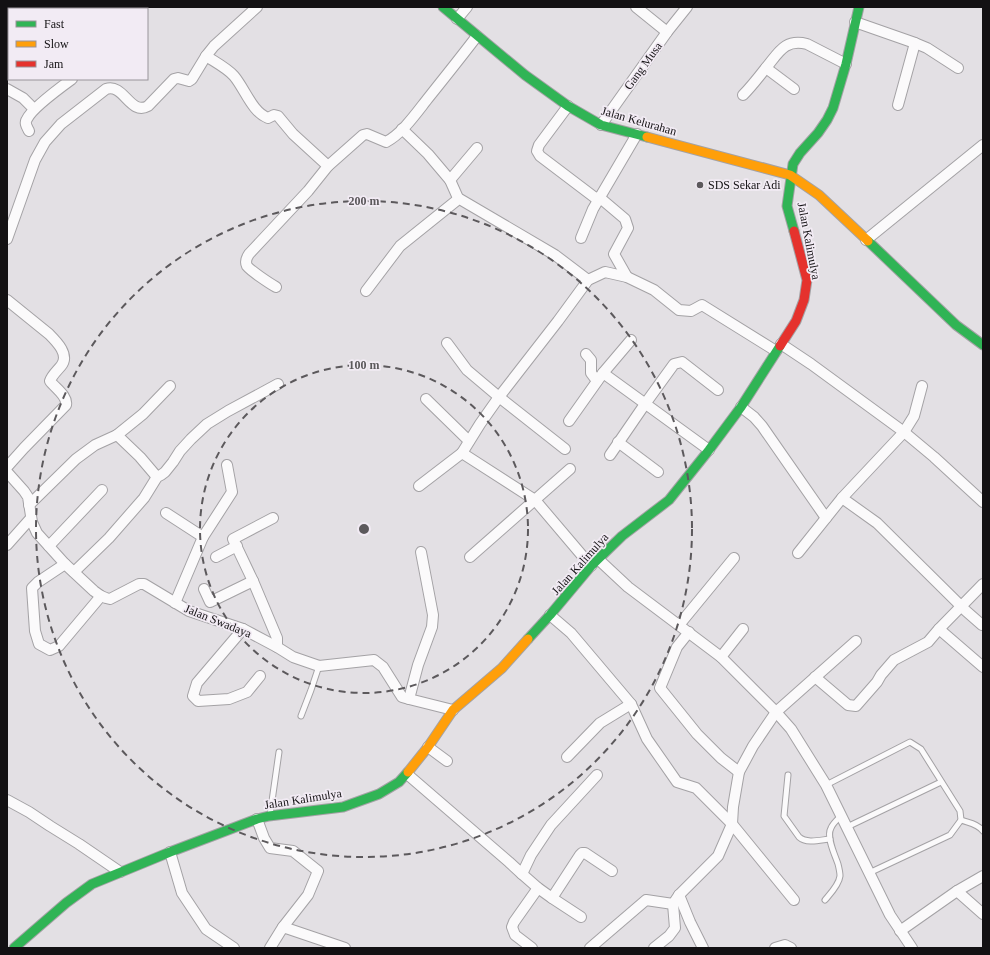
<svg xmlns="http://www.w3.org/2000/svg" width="990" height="955" viewBox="0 0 990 955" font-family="'Times New Roman',serif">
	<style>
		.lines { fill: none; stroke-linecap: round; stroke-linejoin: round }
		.lane-casing { stroke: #a4a2a5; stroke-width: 7 }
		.street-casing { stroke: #a4a2a5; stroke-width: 12 }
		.fast-casing { stroke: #a4a2a5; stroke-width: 11 }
		.slow-casing { stroke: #a4a2a5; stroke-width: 11 }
		.jam-casing { stroke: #a4a2a5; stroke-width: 11 }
		.lane { stroke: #fbfafb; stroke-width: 5 }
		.street { stroke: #fbfafb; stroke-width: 10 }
		.fast { stroke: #30b455; stroke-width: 9 }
		.slow { stroke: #ff9f0a; stroke-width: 9 }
		.jam { stroke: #e5322d; stroke-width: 9 }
		.ring { fill: none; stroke: #5c595c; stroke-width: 2; stroke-dasharray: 7 5 }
		.poi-dot { fill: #5c595c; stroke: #f2ebf4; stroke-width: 1.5 }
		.labels { text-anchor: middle; stroke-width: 3.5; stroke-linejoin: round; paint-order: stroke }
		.street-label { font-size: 12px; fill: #131113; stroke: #f2ebf4 }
		.poi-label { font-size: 12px; fill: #131113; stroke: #f2ebf4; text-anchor: start }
		.centre { fill: #5c595c; stroke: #f2ebf4; stroke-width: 2 }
		.ring-label { font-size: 12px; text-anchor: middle; font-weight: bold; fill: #5c595c; stroke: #f2ebf4; stroke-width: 3.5; stroke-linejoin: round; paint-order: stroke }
	</style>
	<rect width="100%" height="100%" fill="#e3e0e4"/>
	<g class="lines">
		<defs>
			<g id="lane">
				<polyline points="301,716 311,690 319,666"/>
				<path d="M788 775 784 816 799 837C807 844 820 840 830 839"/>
				<polyline points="826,785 910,742 921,749 960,811 961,820 950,835 869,873"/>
				<polyline points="270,815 279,752"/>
				<path d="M961 820C969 823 978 824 983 831"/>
				<polyline points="847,827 941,782"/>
				<path d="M825 900C830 894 839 885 840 876 840 872 839 868 838 864 835 855 826 837 831 828 833 823 838 819 841 816"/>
			</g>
			<g id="street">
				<polyline points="45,7 47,9"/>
				<polyline points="636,7 667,32"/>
				<polyline points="115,9 118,7"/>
				<polyline points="457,19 467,7"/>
				<polyline points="855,22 915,43 927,48 958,68"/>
				<path d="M206 56C215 62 227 68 234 76 245 89 252 112 268 118L274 115 278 116 293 134 328 166"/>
				<polyline points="7,66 9,64"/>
				<polyline points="766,68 794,89"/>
				<polyline points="7,89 23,98 34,109"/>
				<path d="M743 95C751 87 758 78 765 69 778 54 784 38 807 44L846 64"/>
				<polyline points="898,105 915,43"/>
				<polyline points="568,106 539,145 537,151 540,156 598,200"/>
				<polyline points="601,125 667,32 687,7"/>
				<polyline points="402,129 428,154 450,180 458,198 555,255 588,280"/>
				<path d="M29 131C27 127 24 123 27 119 32 108 61 87 72 79"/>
				<polyline points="450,180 477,148"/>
				<polyline points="599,197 625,219 628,228 614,254 627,277"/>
				<polyline points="581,238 593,209 637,134"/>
				<path d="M7 239 35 160 45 142 61 124 106 89C124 83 130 116 148 106L174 79 178 78 189 81 192 79 206 56 214 46 257 7"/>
				<polyline points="866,240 983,145"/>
				<path d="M276 287C269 283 251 271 247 266 245 262 247 257 249 254L308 191 328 166 363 135 367 134 386 142C403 133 417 112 429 97 445 77 461 57 477 36"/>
				<polyline points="366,291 400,246 456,201 458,198"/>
				<path d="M7 300 49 334C57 342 70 355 61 366 57 371 52 375 50 381 55 388 68 396 66 405L24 448 7 467"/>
				<polyline points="447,343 467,370 499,397 558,321 588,280 605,272 627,277 654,290 679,310 691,311 702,305 776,351"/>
				<polyline points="781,344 811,364 904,432 934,457 983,502"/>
				<polyline points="586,354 591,360 591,373 597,381"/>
				<polyline points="603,373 709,450"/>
				<polyline points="922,386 914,416 904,432 842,498 877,523 966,611 982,625"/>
				<polyline points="426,399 469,441"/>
				<polyline points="741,407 754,417 762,426 826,518"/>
				<polyline points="569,421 603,373 631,340"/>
				<polyline points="117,435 143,414 170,386"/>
				<polyline points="618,442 658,472"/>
				<polyline points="565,449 499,397 480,424 462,453 535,500 591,566"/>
				<polyline points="610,455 645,404 674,364 682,362 718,390"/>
				<polyline points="7,472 24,491 28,497 32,522 37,533 65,564 94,591 101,596 106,598 110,599 139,584 144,584 189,611 243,629 277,647 293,657 319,666 374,660 383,667 402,697 409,699 453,710"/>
				<polyline points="419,486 462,453"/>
				<polyline points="29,505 76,459 95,445 117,435 140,457 157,477"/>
				<polyline points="166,513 203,537"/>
				<polyline points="273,518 233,539 253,581 277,638 277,647"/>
				<polyline points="7,545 31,518"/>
				<polyline points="49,546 102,490"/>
				<polyline points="798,553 842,498"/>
				<polyline points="216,557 237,546"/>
				<polyline points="470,557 570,469"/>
				<polyline points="598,559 628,587 721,657 776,712 791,729 826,785 890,915 912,948"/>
				<polyline points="65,564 38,582 32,588 35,631 39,644 50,650 59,646 101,596"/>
				<polyline points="74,572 109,538 144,498 157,477 161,475 165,472 173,462 180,451 191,439 207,424 228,411 278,384"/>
				<polyline points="983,584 939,629 983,667"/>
				<polyline points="204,589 210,602 253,581"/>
				<polyline points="175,603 203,537 232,492 227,465"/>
				<polyline points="550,615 571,633 631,704 647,739 677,782 696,788 732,824 794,900"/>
				<polyline points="679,625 734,558"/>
				<polyline points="243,629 197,683 193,696 198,701 229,699 247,692 260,676"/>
				<polyline points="689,632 677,647 660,688 697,734 721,758 739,772"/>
				<polyline points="721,657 743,629"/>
				<polyline points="815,677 848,705 856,706 877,682 881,675 894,660 928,642 939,629"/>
				<polyline points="409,699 418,665 432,627 433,615 421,552"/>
				<polyline points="428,747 447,761"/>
				<polyline points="567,757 600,723 631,704"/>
				<polyline points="407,774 509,862 522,874 531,855 551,825 597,775"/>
				<polyline points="7,800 29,812 50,826 79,844 120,872"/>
				<polyline points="257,819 264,838 270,848 293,851 318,871 308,895 283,927"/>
				<polyline points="170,852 182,893 206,929 234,948"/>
				<polyline points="522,874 538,888 552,898 580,855 582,853 585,853 612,871"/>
				<polyline points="957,891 983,914"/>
				<polyline points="679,895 690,922 703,948"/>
				<polyline points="552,898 581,917"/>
				<polyline points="900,931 957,891 983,876"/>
				<polyline points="270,948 283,927 345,948"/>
				<polyline points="532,948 515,935 512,927 514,922 538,888"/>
				<polyline points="590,948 646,900 673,904"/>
				<polyline points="654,948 669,936 675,928 673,904 679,895 718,856 732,824 733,807 739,772 753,746 776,712 856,641"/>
				<polyline points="775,948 785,945 791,948"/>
			</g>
			<g id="fast">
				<polyline points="443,7 525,75 568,106 601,125 647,137"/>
				<polyline points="794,231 787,206 793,164 800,153 818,133 827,120 833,108 846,64 859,7"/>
				<polyline points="868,241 956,325 983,345"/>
				<polyline points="528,639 550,615 591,566 622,536 669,500 709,450 741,407 780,346"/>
				<polyline points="14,948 66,903 92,884 170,852 257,819 269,816 343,807 379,794 399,782 408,772"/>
			</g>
			<g id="slow">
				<polyline points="647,137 790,175 819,195 868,241"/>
				<polyline points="408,772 428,747 453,710 502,668 528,639"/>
			</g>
			<polyline id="jam" points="780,346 796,321 804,300 807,280 794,231"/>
		</defs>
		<use href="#lane" class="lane-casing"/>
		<use href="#street" class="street-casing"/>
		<use href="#fast" class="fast-casing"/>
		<use href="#slow" class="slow-casing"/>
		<use href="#jam" class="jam-casing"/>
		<use href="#lane" class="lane"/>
		<use href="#street" class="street"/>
		<use href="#fast" class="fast"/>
		<use href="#slow" class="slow"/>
		<use href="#jam" class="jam"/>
	</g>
	<g class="ring">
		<circle cx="364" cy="529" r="164"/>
		<circle cx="364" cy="529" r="328"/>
	</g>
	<circle class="poi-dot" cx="700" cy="185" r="4"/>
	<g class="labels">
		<g class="street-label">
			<text transform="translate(643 66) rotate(-54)" y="4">Gang Musa</text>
			<text transform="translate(639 121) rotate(16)" y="4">Jalan Kelurahan</text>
			<text transform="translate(809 241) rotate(79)" y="4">Jalan Kalimulya</text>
			<text transform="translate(580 564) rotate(-48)" y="4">Jalan Kalimulya</text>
			<text transform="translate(218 621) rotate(22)" y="4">Jalan Swadaya</text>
			<text transform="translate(303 799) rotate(-9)" y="4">Jalan Kalimulya</text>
		</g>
		<g class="poi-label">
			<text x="708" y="189">SDS Sekar Adi</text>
		</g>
	</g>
	<circle cx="364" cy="529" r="6" class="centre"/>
	<g class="ring-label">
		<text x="364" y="205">200 m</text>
		<text x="364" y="369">100 m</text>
	</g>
	<rect width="990" height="955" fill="none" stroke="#131113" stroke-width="16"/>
	<rect x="8" y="8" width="140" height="72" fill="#f2ebf4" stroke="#99949a"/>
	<rect x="16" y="21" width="20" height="6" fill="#30b455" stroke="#99949a"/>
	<text x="44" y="28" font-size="12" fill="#131113">Fast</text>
	<rect x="16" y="41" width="20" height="6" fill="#ff9f0a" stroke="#99949a"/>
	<text x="44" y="48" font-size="12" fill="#131113">Slow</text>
	<rect x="16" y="61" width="20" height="6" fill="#e5322d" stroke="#99949a"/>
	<text x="44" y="68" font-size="12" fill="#131113">Jam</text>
</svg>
